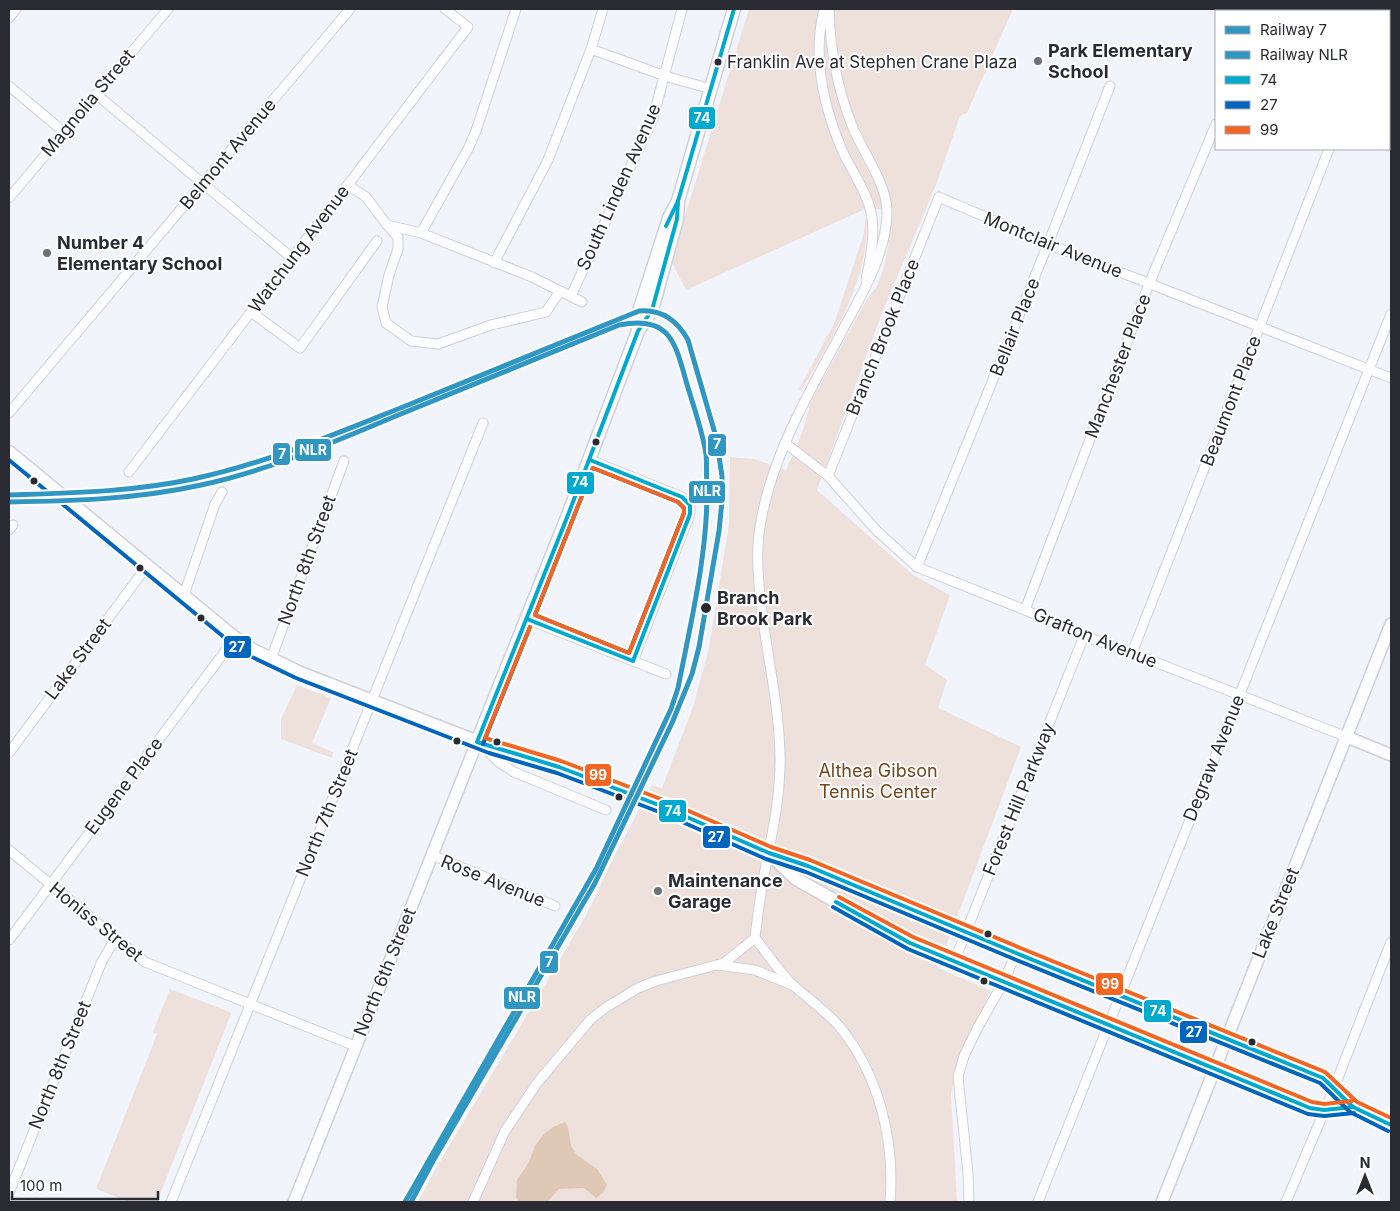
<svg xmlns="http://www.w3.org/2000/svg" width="1400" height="1211" viewBox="0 0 1400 1211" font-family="Inter,sans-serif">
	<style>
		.green { fill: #eee1dc }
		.water { fill: #e0c8b7 }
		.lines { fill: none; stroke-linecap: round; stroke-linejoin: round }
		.minor-casing { stroke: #cfd0d8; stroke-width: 11 }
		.tertiary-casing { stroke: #cfd0d8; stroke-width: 14 }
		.secondary-casing { stroke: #cfd0d8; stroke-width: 15 }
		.minor { stroke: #fdfdff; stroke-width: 9 }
		.tertiary { stroke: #fdfdff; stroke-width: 11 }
		.secondary { stroke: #fdfdff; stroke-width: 12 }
		.bus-1-casing { stroke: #fff; stroke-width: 8 }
		.bus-2-casing { stroke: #fff; stroke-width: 8 }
		.bus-3-casing { stroke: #fff; stroke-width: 8 }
		.bus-1 { stroke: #00a9ce; stroke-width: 4 }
		.bus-2 { stroke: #0065bd; stroke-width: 4 }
		.bus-3 { stroke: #f26522; stroke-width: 4 }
		.rail-1-casing { stroke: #fff; stroke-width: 9 }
		.rail-2-casing { stroke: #fff; stroke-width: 9 }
		.rail-1 { stroke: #3096c2; stroke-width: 5 }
		.rail-2 { stroke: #3096c2; stroke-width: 5 }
		.poi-dot { fill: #6f7179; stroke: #fff; stroke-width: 2 }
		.bus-dot { fill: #292a32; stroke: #fff; stroke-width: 2 }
		.labels { text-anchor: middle; stroke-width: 4; stroke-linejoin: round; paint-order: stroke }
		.bus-label { font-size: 17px; fill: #292a32; stroke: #fff; text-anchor: start }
		.poi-label { font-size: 18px; font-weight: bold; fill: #292a32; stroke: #fff; text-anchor: start }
		.street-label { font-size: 18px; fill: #292a32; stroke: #fff }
		.stop-label { font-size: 18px; font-weight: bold; fill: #292a32; stroke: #fff; text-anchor: start }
		.park-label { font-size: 18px; fill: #75451b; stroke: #fff }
		.line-badge { stroke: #fff; stroke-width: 2 }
		.badge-label { font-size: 14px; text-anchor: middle; font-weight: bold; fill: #fff }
	</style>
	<rect width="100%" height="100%" fill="#f2f4fc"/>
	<g class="green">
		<path d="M749 9H1013L967 113 960 116 936 185 882 313 817 490 913 575 950 595 925 665 947 680 938 708 1021 747 938 968 991 991 972 1029 957 1063 951 1094 957 1202H418L435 1170 588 912 611 863 652 785 662 788 693 707 709 648 729 524 730 457 754 459 786 470 803 430 811 401 867 299C888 278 889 236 893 208L863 210 686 290 671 261Z"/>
		<path d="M867 218C869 282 832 338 801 391L799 389 834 324 864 233 865 219Z"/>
		<polygon points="297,685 331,698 312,743 333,752 332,758 281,739 281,719"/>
		<polygon points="170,989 230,1012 231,1014 157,1202 130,1202 96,1189 157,1034 153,1032"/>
	</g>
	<polygon class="water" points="565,1122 568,1127 571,1146 577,1155 597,1169 607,1185 603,1193 596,1198 584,1188 559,1189 547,1202 519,1202 516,1198 517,1180 529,1162 535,1146 544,1134 553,1127"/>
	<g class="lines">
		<defs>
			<g id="minor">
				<path d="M824 9C812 57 823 105 842 150 851 170 866 190 871 212 876 234 870 258 866 280"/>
				<path d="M829 9C830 48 838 91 853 128 863 152 888 186 887 213 886 258 858 300 838 339 806 397 770 461 760 527 756 549 758 573 760 595 765 648 779 701 780 755 781 797 771 839 763 880 760 899 757 919 755 938 767 953 779 972 793 985 808 999 826 1011 839 1026 879 1074 895 1141 890 1202"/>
				<polyline points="1263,11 1265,9"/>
				<polyline points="1382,11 1383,9"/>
				<polyline points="9,18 16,9"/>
				<polyline points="591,49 665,76 711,89"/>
				<polyline points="9,86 64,132"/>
				<polyline points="96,94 292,258"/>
				<polyline points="348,185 366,197 387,225 398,237 398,249 389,275 382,307 386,323 411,341 438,344 491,325 546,312 560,291"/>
				<polyline points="9,198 168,9"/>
				<polyline points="387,225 421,233 532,277 582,302"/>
				<polyline points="421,233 468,149 476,131 516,9"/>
				<polyline points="494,263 548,160 591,49 603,9"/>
				<polyline points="571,296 653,118 682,9"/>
				<polyline points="251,312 300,348 377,241"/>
				<polyline points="9,413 350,9"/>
				<polyline points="785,443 828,476 877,531 917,567 1025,610 1084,636 1132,653 1347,737"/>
				<polyline points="590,460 682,497 690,505 690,514 633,661"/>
				<polyline points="129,472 468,27 445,9"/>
				<polyline points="828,476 939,197 1048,244 1391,378"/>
				<polyline points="9,530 13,525"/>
				<polyline points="917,567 1048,244 1110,86"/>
				<polyline points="184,595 215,504 222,492"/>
				<polyline points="1025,610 1149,284 1216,124"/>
				<polyline points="527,619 666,674"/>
				<polyline points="1132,653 1329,149"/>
				<polyline points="271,659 344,461"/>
				<polyline points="481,745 500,763 514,772 606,810"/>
				<polyline points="9,753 147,566"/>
				<polyline points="9,850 145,962 355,1046"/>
				<polyline points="432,855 555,906"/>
				<polyline points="9,940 235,638"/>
				<polyline points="954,962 1084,636"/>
				<polyline points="718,965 755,970 792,985"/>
				<polyline points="9,1193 102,961 116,938"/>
				<polyline points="171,1202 483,423"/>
				<polyline points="473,1202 505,1131 537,1083 590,1020 605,1008 638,988 656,981 724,963 755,938"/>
				<polyline points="969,1202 968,1173 958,1077 964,1056 977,1029 1004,981 1016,953"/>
				<polyline points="1038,1202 1391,314"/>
				<polyline points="1286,1202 1334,1088 1391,942"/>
			</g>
			<g id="tertiary">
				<polyline points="1347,737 1391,755"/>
				<polyline points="294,1202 477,742"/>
				<polyline points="1162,1202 1391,624"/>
			</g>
			<g id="secondary">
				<polyline points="638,331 639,311 669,218 678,201 734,9"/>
				<polyline points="9,452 235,638 253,650 298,672 491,747 559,767 664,807 769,853 808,866 1016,953 1227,1038 1323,1078 1353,1107 1391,1125"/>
				<polyline points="477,742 568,515 638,331 652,310 677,219 678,201"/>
				<polyline points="772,856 796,879 910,943 1310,1108 1324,1110 1353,1107"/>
			</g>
		</defs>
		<use href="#minor" class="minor-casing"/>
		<use href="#tertiary" class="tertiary-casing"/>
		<use href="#secondary" class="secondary-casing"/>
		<use href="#minor" class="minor"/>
		<use href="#tertiary" class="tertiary"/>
		<use href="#secondary" class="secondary"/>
		<defs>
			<g id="bus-1">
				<polyline points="678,201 677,219 652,310 638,331 568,515 477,742 559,767 664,807 769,853 808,866 1016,953 1323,1078 1353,1107 1391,1125"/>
				<polyline points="666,226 678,201 734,9"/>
				<polyline points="527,619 633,661 690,514 690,505 682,497 590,460"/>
				<polyline points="836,902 910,943 1310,1108 1324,1110 1353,1107"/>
			</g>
			<g id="bus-2">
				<polyline points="9,460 231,643 250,656 296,678 489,753 557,773 662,813 766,859 806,872 1014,959 1320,1083 1350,1112 1388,1131"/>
				<polygon points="593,468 678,502 684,508 684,513 629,653 535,615"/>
				<polyline points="483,744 530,627"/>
				<polyline points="833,907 908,949 1308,1114 1324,1116 1354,1113"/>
			</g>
			<g id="bus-3">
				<polygon points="593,468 678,502 684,508 684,513 629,653 535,615"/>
				<polyline points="530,627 485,738 561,761 666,801 771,847 810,860 1018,947 1325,1072 1357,1102 1391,1118"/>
				<polyline points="839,897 913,937 1312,1102 1324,1104 1352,1101"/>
			</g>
		</defs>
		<use href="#bus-1" class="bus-1-casing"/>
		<use href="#bus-2" class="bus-2-casing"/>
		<use href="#bus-3" class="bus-3-casing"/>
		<use href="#bus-1" class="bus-1"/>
		<use href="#bus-2" class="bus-2"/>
		<use href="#bus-3" class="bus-3"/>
		<defs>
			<path id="rail-1" d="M9 495C71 493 132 492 193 479 268 463 337 433 408 405 485 373 562 342 639 311 662 309 677 320 688 340L716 437 722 476V501L719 531 699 647 692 674 672 723 595 883 433 1161 411 1202"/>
			<path id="rail-2" d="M9 502C74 501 138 499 201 485 267 471 329 444 391 418 467 387 543 356 619 325 668 315 675 340 686 381 693 405 702 429 706 454 707 464 706 475 707 485 708 553 691 621 678 688L671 709 596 869 405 1202"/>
		</defs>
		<use href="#rail-1" class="rail-1-casing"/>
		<use href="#rail-2" class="rail-2-casing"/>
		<use href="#rail-1" class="rail-1"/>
		<use href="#rail-2" class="rail-2"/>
	</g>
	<g class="poi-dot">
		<circle cx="1038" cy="61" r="5"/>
		<circle cx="47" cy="253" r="5"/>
		<circle cx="658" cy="891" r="5"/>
	</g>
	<g class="bus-dot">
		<circle cx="718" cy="62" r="4.5"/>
		<circle cx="596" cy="442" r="4.5"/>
		<circle cx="34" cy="481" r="4.5"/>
		<circle cx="140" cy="568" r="4.5"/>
		<circle cx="706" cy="608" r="6"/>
		<circle cx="201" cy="618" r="4.5"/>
		<circle cx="457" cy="741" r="4.5"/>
		<circle cx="497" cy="742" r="4.5"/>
		<circle cx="619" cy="797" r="4.5"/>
		<circle cx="988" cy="934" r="4.5"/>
		<circle cx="984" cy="981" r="4.5"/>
		<circle cx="1252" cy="1042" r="4.5"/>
	</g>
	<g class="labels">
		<g class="bus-label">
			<text x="727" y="68">Franklin Ave at Stephen Crane Plaza</text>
		</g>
		<g class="poi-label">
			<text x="1048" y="57">Park Elementary<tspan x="1048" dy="21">School</tspan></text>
			<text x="57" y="249">Number 4<tspan x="57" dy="21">Elementary School</tspan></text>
			<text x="668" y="887">Maintenance<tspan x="668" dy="21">Garage</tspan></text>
		</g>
		<g class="street-label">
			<text transform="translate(88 103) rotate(-50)" y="6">Magnolia Street</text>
			<text transform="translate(228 154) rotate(-50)" y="6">Belmont Avenue</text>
			<text transform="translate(619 187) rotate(-66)" y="6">South Linden Avenue</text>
			<text transform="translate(1053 245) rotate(22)" y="6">Montclair Avenue</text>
			<text transform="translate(299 249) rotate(-53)" y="6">Watchung Avenue</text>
			<text transform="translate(1015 327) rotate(-68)" y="6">Bellair Place</text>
			<text transform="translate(883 337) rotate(-68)" y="6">Branch Brook Place</text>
			<text transform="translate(1118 366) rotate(-69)" y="6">Manchester Place</text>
			<text transform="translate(1231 401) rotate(-69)" y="6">Beaumont Place</text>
			<text transform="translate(307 560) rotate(-70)" y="6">North 8th Street</text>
			<text transform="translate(1095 638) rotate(22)" y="6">Grafton Avenue</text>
			<text transform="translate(78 659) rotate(-53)" y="6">Lake Street</text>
			<text transform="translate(1214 758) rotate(-68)" y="6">Degraw Avenue</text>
			<text transform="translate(124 786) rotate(-53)" y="6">Eugene Place</text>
			<text transform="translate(1019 799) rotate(-68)" y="6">Forest Hill Parkway</text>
			<text transform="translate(327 813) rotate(-68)" y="6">North 7th Street</text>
			<text transform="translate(493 881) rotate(22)" y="6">Rose Avenue</text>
			<text transform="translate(1276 913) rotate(-68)" y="6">Lake Street</text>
			<text transform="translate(96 922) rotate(39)" y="6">Honiss Street</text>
			<text transform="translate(385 972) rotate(-68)" y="6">North 6th Street</text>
			<text transform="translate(60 1065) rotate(-68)" y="6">North 8th Street</text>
		</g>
		<g class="stop-label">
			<text x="717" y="604">Branch<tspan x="717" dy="21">Brook Park</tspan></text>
		</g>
		<g class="park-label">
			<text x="878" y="777">Althea Gibson<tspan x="878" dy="21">Tennis Center</tspan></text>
		</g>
	</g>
	<g class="line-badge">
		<rect x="688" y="106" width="28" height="24" rx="5" fill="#00a9ce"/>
		<rect x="707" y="433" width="20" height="24" rx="5" fill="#3096c2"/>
		<rect x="294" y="438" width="38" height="24" rx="5" fill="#3096c2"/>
		<rect x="272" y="442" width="19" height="24" rx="5" fill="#3096c2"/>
		<rect x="566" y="471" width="29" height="24" rx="5" fill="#00a9ce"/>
		<rect x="688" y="480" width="38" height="24" rx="5" fill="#3096c2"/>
		<rect x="223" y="635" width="29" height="24" rx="5" fill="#0065bd"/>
		<rect x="584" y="763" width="28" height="24" rx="5" fill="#f26522"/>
		<rect x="658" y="799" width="29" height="24" rx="5" fill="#00a9ce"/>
		<rect x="702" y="825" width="29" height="24" rx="5" fill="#0065bd"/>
		<rect x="539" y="950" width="20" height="24" rx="5" fill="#3096c2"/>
		<rect x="1095" y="972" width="29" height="24" rx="5" fill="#f26522"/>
		<rect x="503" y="986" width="38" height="24" rx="5" fill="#3096c2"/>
		<rect x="1143" y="999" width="29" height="24" rx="5" fill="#00a9ce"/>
		<rect x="1179" y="1020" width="29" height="24" rx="5" fill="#0065bd"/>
	</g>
	<g class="badge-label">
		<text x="702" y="123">74</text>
		<text x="717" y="449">7</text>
		<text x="313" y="455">NLR</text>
		<text x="282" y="459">7</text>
		<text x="580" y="487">74</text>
		<text x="707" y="496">NLR</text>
		<text x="237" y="652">27</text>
		<text x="598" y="780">99</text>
		<text x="673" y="816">74</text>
		<text x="716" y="842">27</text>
		<text x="549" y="967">7</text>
		<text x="1110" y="989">99</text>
		<text x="522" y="1002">NLR</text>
		<text x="1158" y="1016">74</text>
		<text x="1194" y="1037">27</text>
	</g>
	<rect width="1400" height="1211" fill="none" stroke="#292a32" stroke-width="20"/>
	<rect x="1215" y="10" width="175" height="140" fill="#ffffff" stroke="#a9aaad"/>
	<rect x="1225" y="26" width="25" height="8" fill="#3096c2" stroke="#a9aaad"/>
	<text x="1260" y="35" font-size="15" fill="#292a32">Railway 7</text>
	<rect x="1225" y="51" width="25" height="8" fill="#3096c2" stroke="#a9aaad"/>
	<text x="1260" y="60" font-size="15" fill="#292a32">Railway NLR</text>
	<rect x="1225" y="76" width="25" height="8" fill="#00a9ce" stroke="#a9aaad"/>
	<text x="1260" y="85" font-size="15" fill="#292a32">74</text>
	<rect x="1225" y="101" width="25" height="8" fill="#0065bd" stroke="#a9aaad"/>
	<text x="1260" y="110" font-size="15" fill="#292a32">27</text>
	<rect x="1225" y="126" width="25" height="8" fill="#f26522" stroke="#a9aaad"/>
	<text x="1260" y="135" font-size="15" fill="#292a32">99</text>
	<g transform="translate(1365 1176)" stroke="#ffffff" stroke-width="4" paint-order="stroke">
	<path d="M0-4L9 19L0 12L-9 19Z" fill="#292a32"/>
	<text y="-8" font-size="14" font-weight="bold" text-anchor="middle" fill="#292a32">N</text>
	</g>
	<path d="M12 1191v8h146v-8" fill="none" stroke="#292a32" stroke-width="2.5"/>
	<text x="20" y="1191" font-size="15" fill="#292a32" stroke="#ffffff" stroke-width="4" paint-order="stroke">100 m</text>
</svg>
